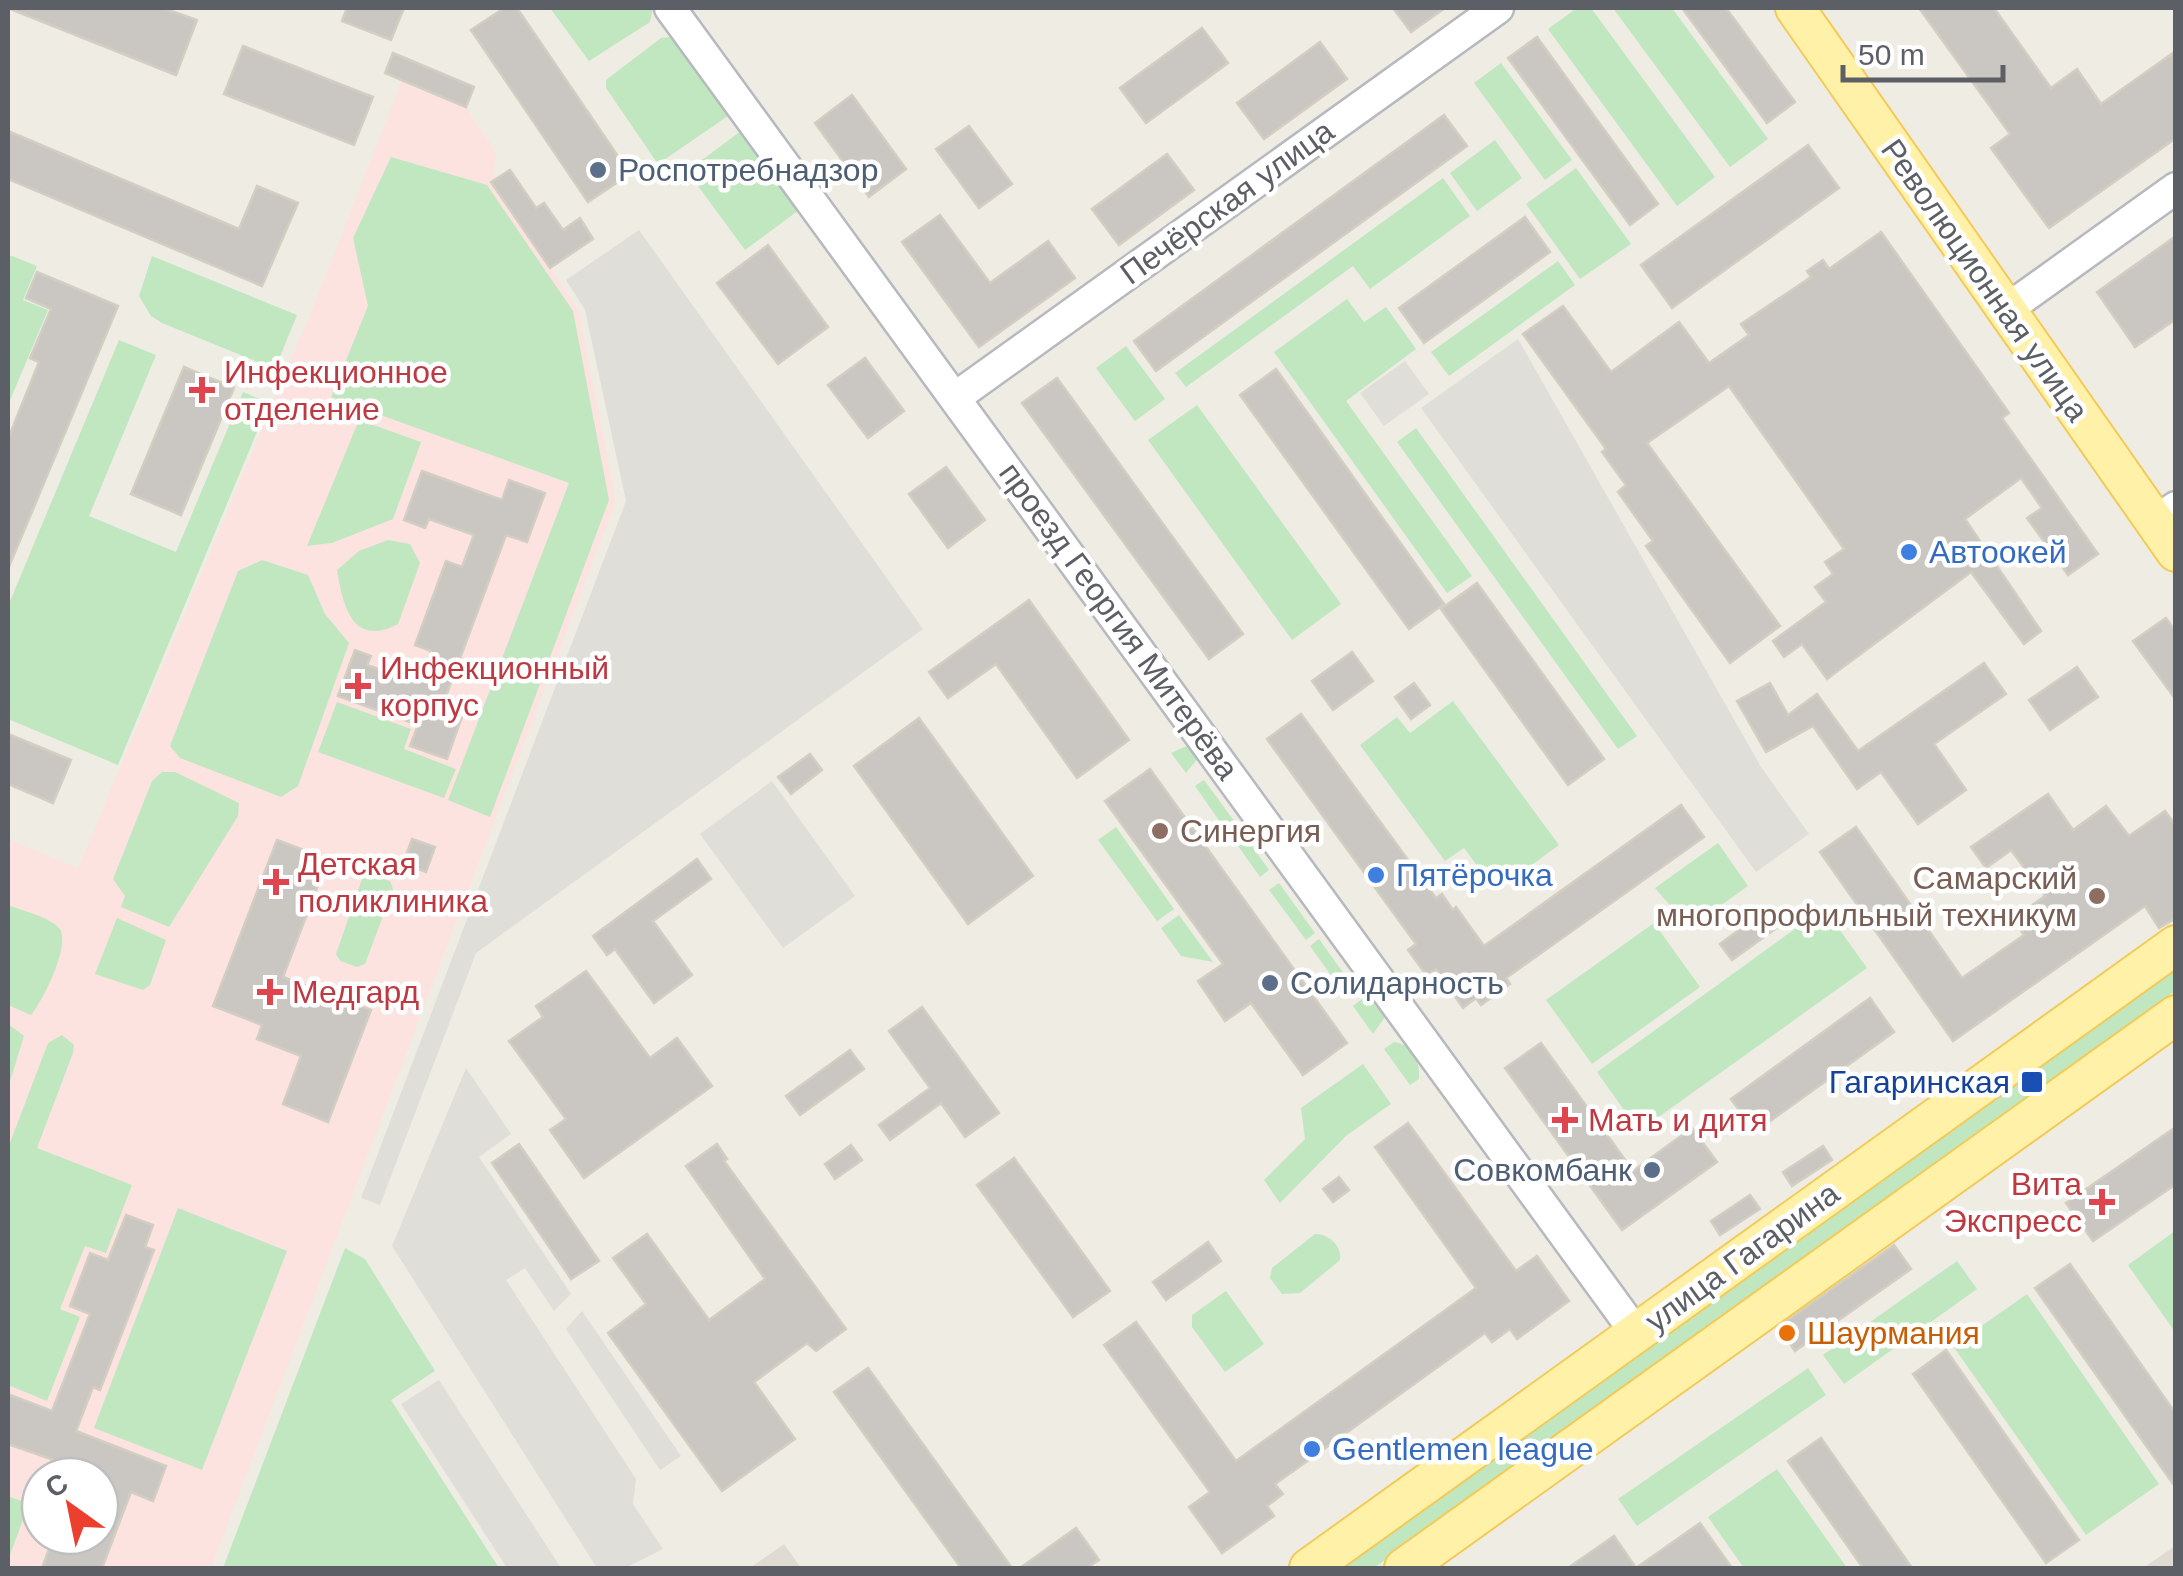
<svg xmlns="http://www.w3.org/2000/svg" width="2183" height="1576" viewBox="0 0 2183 1576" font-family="Helvetica,sans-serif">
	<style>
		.industrial { fill: #e0ded8 }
		.education { fill: #dfdbd2 }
		.medical { fill: #fce3e0; fill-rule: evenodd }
		.green { fill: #c0e7c0 }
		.building { fill: #cac6c1; stroke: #d3cec2; stroke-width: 2.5 }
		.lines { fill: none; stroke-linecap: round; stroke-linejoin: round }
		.minor-casing { stroke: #b6b9be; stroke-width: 35 }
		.major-casing { stroke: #f3ca58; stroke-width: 42 }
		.minor { stroke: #fff; stroke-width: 30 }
		.major { stroke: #fff2a8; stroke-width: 38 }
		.service-dot { fill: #5c6f8a; stroke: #fff; stroke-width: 4 }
		.health-dot { fill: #e0444e; stroke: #fff; stroke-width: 4 }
		.shop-dot { fill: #3f7fe0; stroke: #fff; stroke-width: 4 }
		.education-dot { fill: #8d6e63; stroke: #fff; stroke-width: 4 }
		.transit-dot { fill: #1a4fb4; stroke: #fff; stroke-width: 4 }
		.food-dot { fill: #e8710a; stroke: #fff; stroke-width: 4 }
		.labels { text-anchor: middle; stroke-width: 9; stroke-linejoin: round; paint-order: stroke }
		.service-label { font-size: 32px; fill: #4e5e75; stroke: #fff; text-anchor: start }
		.street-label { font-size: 32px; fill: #5c5f65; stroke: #fff }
		.health-label { font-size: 32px; fill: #be3a42; stroke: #fff; text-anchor: start }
		.shop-label { font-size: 32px; fill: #366cbe; stroke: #fff; text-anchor: start }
		.education-label { font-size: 32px; fill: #785e54; stroke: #fff; text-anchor: start }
		.transit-label { font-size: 32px; fill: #164399; stroke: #fff; text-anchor: end }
		.food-label { font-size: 32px; fill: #c56008; stroke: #fff; text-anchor: start }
	</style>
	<rect width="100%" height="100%" fill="#efece4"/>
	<g class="industrial">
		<polygon points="639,230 923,629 476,953 380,1205 361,1198 626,501 585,310 566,280"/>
		<polygon points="1518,339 1761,767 1809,834 1756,872 1421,408"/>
		<polygon points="1405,361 1429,394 1384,426 1360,393"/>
		<polygon points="772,781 855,896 783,948 700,834"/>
		<polygon points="466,1068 511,1134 479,1157 571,1294 554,1311 525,1268 506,1280 636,1479 633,1504 663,1549 625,1568 597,1568 392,1246"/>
		<polygon points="582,1311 681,1456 660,1470 566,1329"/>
		<polygon points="439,1380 561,1568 507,1568 401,1404"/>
	</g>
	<g class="education">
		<polygon points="784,1544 801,1568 750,1568"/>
		<polygon points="2175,1546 2175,1568 2143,1568"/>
	</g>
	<path class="medical" d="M402 81 466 108 497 154 492 183 578 309 616 501 211 1568H8V839L78 868 313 307ZM40 1476H100V1536H40Z"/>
	<g class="green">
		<polygon points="550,8 653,8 650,22 589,61"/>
		<polygon points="1577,8 1591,8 1715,177 1677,206 1548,29"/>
		<polygon points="1613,8 1672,8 1768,139 1730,167"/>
		<polygon points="669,37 677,40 731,114 658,164 606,88 606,80 661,38"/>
		<polygon points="1501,63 1572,160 1545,180 1474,83"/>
		<polygon points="741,131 799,210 745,250 687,171"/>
		<polygon points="1495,140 1522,178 1477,211 1450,173"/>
		<polygon points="391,157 487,185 573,311 609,500 490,817 448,800 569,483 331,397 368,306 353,238"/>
		<polygon points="1576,168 1631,244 1580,279 1526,204"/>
		<polygon points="1443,178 1470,216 1370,289 1353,266 1186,387 1175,373"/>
		<polygon points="12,256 37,266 23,300 48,310 8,405 8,257"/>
		<polygon points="152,256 297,315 275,369 162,323 151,316 139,296"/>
		<polygon points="1558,261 1575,285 1449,376 1431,352"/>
		<polygon points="1347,299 1364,322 1386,307 1416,349 1346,401 1472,576 1447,593 1274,352"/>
		<polygon points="119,340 156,355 89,516 176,552 243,392 269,403 118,765 8,719 8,606"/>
		<polygon points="1126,346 1165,399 1135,421 1096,368"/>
		<polygon points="1197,405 1341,604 1292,640 1148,440"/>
		<polygon points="359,420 421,442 393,519 332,543 307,546"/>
		<polygon points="1416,428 1637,736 1618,749 1397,442"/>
		<path d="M388 540 410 544 420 563 398 624C352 648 343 606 337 570L359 551Z"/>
		<polygon points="262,560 308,575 325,614 349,643 298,786 281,797 180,758 170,746 238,571"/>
		<polygon points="1453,701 1559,845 1496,891 1464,848 1445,861 1360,745 1397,717 1410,733"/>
		<polygon points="337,702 411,729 404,749 456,769 444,798 318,752"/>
		<polygon points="1189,745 1198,758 1186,773 1171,753"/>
		<polygon points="162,772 175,772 239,803 238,816 169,927 121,907 125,896 113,879 152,781"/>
		<polygon points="1204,780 1235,822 1225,829 1195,786"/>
		<polygon points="1238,826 1269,870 1260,877 1229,833"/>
		<polygon points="1116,827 1174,909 1157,921 1098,840"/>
		<polygon points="1718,843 1748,886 1703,918 1686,924 1655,888"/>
		<polygon points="371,874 390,881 393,889 365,964 357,967 340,961 336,954 362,879"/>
		<polygon points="1279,883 1315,933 1306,940 1269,890"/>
		<path d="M8 905C22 911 48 916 59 928 72 943 43 1001 31 1015L8 1005Z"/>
		<polygon points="1824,908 1867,968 1639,1131 1597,1072"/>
		<polygon points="1179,915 1213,962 1181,956 1161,928"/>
		<polygon points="117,918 166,940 150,985 143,990 95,974"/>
		<polygon points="1654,923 1700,987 1592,1064 1546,1000"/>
		<polygon points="1319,939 1352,985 1343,992 1310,946"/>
		<polygon points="2175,969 2175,991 1374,1568 1344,1568"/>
		<polygon points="1362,999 1372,1001 1385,1017 1373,1034 1353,1006"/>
		<polygon points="8,1024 24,1036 8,1088"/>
		<polygon points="62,1035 74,1045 73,1053 37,1148 132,1185 106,1253 85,1246 60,1309 80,1317 47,1401 8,1385 8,1148 48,1043"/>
		<path d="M1394 1042C1413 1045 1420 1060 1419 1079L1410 1085 1384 1049Z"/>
		<polygon points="1363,1064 1391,1104 1347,1135 1280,1203 1264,1180 1305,1139 1301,1108"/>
		<polygon points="178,1208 287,1251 202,1470 94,1428"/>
		<polygon points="2175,1231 2175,1332 2128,1265"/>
		<path d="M1315 1234C1329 1234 1342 1246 1340 1260L1300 1293 1282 1294 1270 1278 1272 1268Z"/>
		<polygon points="345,1248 365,1259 435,1371 391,1400 499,1568 223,1568"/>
		<polygon points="1957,1261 1977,1289 1844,1384 1823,1355"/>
		<polygon points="1226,1291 1264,1344 1225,1372 1192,1327 1192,1315"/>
		<polygon points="2027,1294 2159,1484 2086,1535 1953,1346"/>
		<polygon points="1808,1368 1826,1395 1637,1526 1618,1499"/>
		<polygon points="1777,1469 1847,1568 1744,1568 1708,1517"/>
		<polygon points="8,1496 29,1504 8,1560"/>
	</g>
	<g class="building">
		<polygon points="8,8 163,8 197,20 176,75"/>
		<polygon points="347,8 404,8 391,40 342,21"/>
		<polygon points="504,8 517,8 630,174 588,202 471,30"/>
		<polygon points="1393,8 1445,8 1411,32"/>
		<polygon points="1682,8 1726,8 1795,102 1767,123"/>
		<polygon points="1919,8 1994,8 2051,88 2077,69 2101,104 2176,51 2176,138 2049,228 1991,148 2010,134"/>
		<polygon points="1202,28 1228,63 1146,123 1120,88"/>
		<polygon points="1537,37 1658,204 1630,225 1508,58"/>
		<polygon points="1320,42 1347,79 1264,139 1237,103"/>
		<polygon points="243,46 373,97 354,145 224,94"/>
		<polygon points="393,53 474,87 466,107 385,73"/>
		<polygon points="852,95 906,169 869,197 815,123"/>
		<polygon points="1444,115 1467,146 1156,371 1134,341"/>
		<polygon points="969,126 1012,184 979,208 936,149"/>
		<polygon points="8,131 239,229 257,186 298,203 262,286 8,179"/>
		<polygon points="1808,145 1839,188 1672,308 1641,265"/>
		<polygon points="1167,154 1194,190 1119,245 1092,209"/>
		<polygon points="510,170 536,208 544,203 563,230 580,218 593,239 550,268 491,182"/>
		<polygon points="940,215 990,283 1048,241 1075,278 979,347 902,242"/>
		<polygon points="1525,217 1550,252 1424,343 1399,308"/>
		<polygon points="1881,232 2009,413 2002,418 2098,554 2068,575 2027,518 2042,508 2021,478 1965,519 2041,631 2024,644 1971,572 1827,679 1802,644 1784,657 1773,641 1826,602 1815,587 1833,574 1825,562 1844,549 1729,386 1647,443 1780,626 1730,663 1646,546 1653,541 1618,492 1626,485 1602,452 1606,449 1523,334 1563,306 1611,372 1679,322 1709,363 1749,335 1741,324 1811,277 1807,271 1823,260 1829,269"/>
		<polygon points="2176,236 2176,319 2135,347 2097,292"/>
		<polygon points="768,245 828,327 778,364 717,283"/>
		<polygon points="37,272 118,306 8,569 8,439 39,362 30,358 51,309 26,298"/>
		<polygon points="865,358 904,411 868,438 828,385"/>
		<polygon points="184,367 234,388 181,515 131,494"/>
		<polygon points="1276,369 1444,604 1409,629 1240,395"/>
		<polygon points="1057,378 1243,634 1209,659 1022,403"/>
		<polygon points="946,467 985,520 948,548 909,494"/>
		<polygon points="422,471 502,500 509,480 545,493 527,542 506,535 443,704 464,711 447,759 410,746 418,725 338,696 355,650 371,656 367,665 419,683 431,651 415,645 446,561 462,567 474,535 429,519 425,528 404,520"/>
		<polygon points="1477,583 1604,759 1568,785 1441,609"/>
		<polygon points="1029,600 1129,740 1077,778 996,664 948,698 929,672"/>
		<polygon points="2166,618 2176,632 2176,700 2133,641"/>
		<polygon points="1352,652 1373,681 1333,710 1312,681"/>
		<polygon points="1984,663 2006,694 1934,744 1966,790 1918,824 1881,772 1857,789 1813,726 1766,752 1737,701 1770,683 1788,715 1817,694 1858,751"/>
		<polygon points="2077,667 2098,697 2050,730 2029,700"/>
		<polygon points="1414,683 1430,705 1411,719 1395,697"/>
		<polygon points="1301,714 1436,898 1442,894 1453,910 1456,907 1484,946 1681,805 1704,837 1506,978 1510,984 1481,1005 1476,998 1463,1008 1436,969 1427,976 1408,950 1416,944 1267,739"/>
		<polygon points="919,718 1033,876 968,924 854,766"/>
		<polygon points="8,734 71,760 53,803 8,784"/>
		<polygon points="810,754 822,770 791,794 778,777"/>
		<polygon points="1150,769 1347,1043 1303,1075 1251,1003 1225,1021 1198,981 1223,964 1105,801"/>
		<polygon points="2048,794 2073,830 2106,806 2129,836 2165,811 2176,826 2176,918 2159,928 2145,906 1953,1041 1820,852 1856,827 1962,978 2024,935 2013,919 2045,896 2011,850 1986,868 1971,847"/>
		<polygon points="412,839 435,847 426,872 403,864"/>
		<polygon points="277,840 328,859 283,977 371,1010 328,1122 283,1104 301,1056 257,1039 262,1025 213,1006"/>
		<polygon points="697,859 711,879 653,921 692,975 654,1003 615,949 607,955 593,936"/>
		<polygon points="1770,907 1782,924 1732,960 1720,944"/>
		<polygon points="586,971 650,1058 677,1038 712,1086 584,1178 550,1130 566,1119 509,1041 543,1017 536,1006"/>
		<polygon points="1870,998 1894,1032 1755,1132 1731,1099"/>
		<polygon points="922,1007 999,1113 965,1137 941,1103 890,1140 879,1125 930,1088 889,1031"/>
		<polygon points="1541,1043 1633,1171 1692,1128 1717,1162 1622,1230 1505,1068"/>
		<polygon points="850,1050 864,1069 800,1115 786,1096"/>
		<polygon points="1408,1123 1516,1271 1537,1256 1569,1301 1517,1339 1510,1329 1492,1342 1485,1333 1292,1472 1275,1484 1283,1494 1267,1506 1274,1516 1222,1553 1189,1507 1210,1492 1104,1345 1136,1322 1236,1461 1476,1288 1375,1147"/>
		<polygon points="2176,1127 2176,1184 2093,1241 2066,1203"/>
		<polygon points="519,1144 599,1261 571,1279 492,1163"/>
		<polygon points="717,1144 727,1159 724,1161 846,1329 816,1351 807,1343 754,1382 795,1439 722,1491 608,1333 646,1304 613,1258 647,1234 709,1320 765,1279 686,1166"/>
		<polygon points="851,1145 862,1160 835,1179 825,1164"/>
		<polygon points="1823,1146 1832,1160 1792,1186 1783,1172"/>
		<polygon points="1014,1158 1110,1291 1073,1317 977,1185"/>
		<polygon points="1339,1177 1349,1190 1333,1202 1323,1189"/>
		<polygon points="1750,1195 1760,1209 1720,1235 1711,1221"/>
		<polygon points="126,1215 153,1225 145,1247 154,1250 100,1390 93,1387 76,1431 166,1466 153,1501 131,1492 102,1568 42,1568 54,1536 100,1536 100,1476 8,1444 8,1394 52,1411 90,1314 70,1306 90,1253 108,1260"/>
		<polygon points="1208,1242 1221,1261 1166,1300 1153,1282"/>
		<polygon points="1894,1245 1911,1269 1795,1351 1778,1327"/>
		<polygon points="2070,1264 2176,1414 2176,1488 2035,1288"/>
		<polygon points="1946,1350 2079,1540 2046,1563 1913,1374"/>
		<polygon points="868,1368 1012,1568 961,1568 834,1392"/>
		<polygon points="1821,1438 1912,1568 1863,1568 1788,1461"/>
		<polygon points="1700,1523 1732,1568 1568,1568 1614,1536 1636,1568"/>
		<polygon points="1076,1528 1099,1560 1087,1568 1020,1568"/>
	</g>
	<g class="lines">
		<defs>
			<g id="minor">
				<polyline points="670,8 1636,1333"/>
				<polyline points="2006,310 2176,188"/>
				<polyline points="956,397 1498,8"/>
				<polyline points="2155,522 2176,507"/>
			</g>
			<g id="major">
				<polyline points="1795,8 2176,552"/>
				<polyline points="1309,1568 2176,945"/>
				<polyline points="1404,1568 2176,1015"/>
			</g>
		</defs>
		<use href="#minor" class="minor-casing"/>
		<use href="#major" class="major-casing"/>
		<use href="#minor" class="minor"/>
		<use href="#major" class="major"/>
	</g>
	<g class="service-dot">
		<circle cx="598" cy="170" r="10"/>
		<circle cx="1270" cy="983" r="10"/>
		<circle cx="1652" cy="1170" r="10"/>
	</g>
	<g class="health-dot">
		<path d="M197 375h10v10h10v10h-10v10h-10v-10h-10v-10h10z"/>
		<path d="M353 671h10v10h10v10h-10v10h-10v-10h-10v-10h10z"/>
		<path d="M271 867h10v10h10v10h-10v10h-10v-10h-10v-10h10z"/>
		<path d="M265 977h10v10h10v10h-10v10h-10v-10h-10v-10h10z"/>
		<path d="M1560 1105h10v10h10v10h-10v10h-10v-10h-10v-10h10z"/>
		<path d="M2097 1187h10v10h10v10h-10v10h-10v-10h-10v-10h10z"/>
	</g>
	<g class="shop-dot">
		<circle cx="1909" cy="552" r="10"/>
		<circle cx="1376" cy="875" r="10"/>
		<circle cx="1312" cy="1449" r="10"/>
	</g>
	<g class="education-dot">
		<circle cx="1160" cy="831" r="10"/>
		<circle cx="2097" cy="896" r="10"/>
	</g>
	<rect class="transit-dot" x="2020" y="1070" width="24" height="24" rx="5"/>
	<circle class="food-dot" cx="1787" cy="1333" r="10"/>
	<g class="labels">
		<g class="service-label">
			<text x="618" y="181">Роспотребнадзор</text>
			<text x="1290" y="994">Солидарность</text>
			<text x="1632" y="1181" text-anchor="end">Совкомбанк</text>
		</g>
		<g class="street-label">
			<text transform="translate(1227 202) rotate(-36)" y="11">Печёрская улица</text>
			<text transform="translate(1985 280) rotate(55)" y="11">Революционная улица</text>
			<text transform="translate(1119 621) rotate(54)" y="11">проезд Георгия Митерёва</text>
			<text transform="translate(1742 1257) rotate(-36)" y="11">улица Гагарина</text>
		</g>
		<g class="health-label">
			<text x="224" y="383">Инфекционное<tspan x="224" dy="37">отделение</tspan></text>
			<text x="380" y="679">Инфекционный<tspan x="380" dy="37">корпус</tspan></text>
			<text x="298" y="875">Детская<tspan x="298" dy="37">поликлиника</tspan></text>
			<text x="292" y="1003">Медгард</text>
			<text x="1588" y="1131">Мать и дитя</text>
			<text x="2082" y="1195" text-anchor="end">Вита<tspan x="2082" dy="37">Экспресс</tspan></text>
		</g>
		<g class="shop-label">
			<text x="1929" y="563">Автоокей</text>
			<text x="1396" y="886">Пятёрочка</text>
			<text x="1332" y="1460">Gentlemen league</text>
		</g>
		<g class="education-label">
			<text x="1180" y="842">Синергия</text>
			<text x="2077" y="889" text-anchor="end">Самарский<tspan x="2077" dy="37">многопрофильный техникум</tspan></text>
		</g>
		<g class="transit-label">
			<text x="2010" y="1093">Гагаринская</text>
		</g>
		<g class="food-label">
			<text x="1807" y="1344">Шаурмания</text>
		</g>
	</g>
	<rect width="2183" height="1576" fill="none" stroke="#5c5f65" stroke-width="20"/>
	<g transform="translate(70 1506) rotate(327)"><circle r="48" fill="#ffffff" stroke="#bebfc1" stroke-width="2.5"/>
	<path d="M0-8L18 38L0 25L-18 38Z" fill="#ec3f2d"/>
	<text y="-15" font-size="28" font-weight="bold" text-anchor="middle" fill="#5c5f65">С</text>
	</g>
	<path d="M1843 65v15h160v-15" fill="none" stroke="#5c5f65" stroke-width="5"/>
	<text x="1858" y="65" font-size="30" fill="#5c5f65" stroke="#ffffff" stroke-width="8" paint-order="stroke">50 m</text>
</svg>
